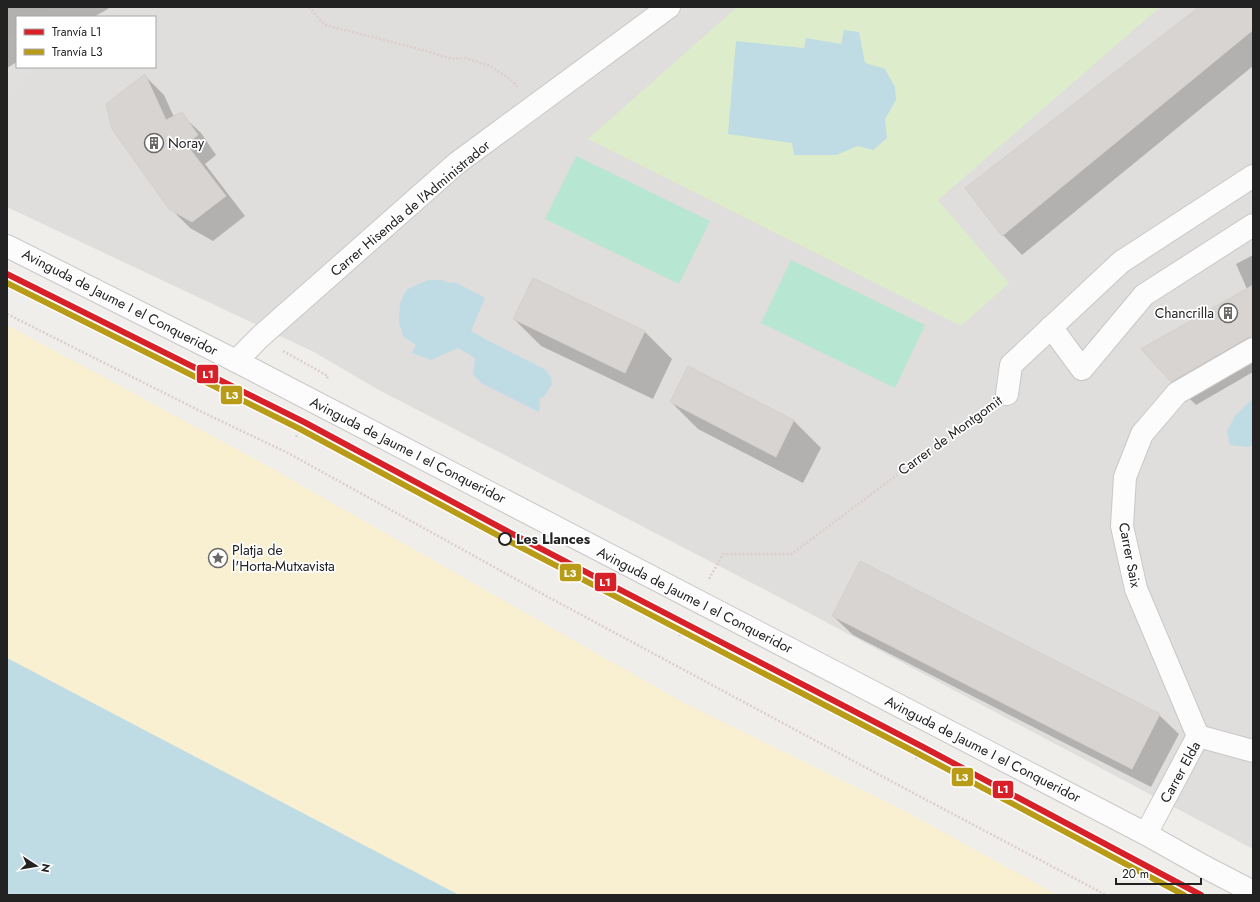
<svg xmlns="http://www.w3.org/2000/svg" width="1260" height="902" viewBox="0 0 1260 902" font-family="Jost,sans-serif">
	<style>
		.residential { fill: #dfdedc; fill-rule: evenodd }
		.grass { fill: #ddeccb }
		.sand { fill: #f8f0d0 }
		.pitch { fill: #b7e6d2 }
		.parking { fill: #e0dfde }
		.water { fill: #bfdbe3 }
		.shadow { fill: #0003 }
		.building { fill: #d7d4d2; stroke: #d3d0cc }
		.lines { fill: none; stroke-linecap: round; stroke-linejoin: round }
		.minor-casing { stroke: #c9c8c7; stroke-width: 24 }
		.tertiary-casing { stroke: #c9c8c7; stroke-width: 24 }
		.path { stroke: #dccecd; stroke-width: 2.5; stroke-dasharray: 2 2; stroke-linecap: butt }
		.minor { stroke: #fdfcfc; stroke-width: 22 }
		.tertiary { stroke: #fdfcfc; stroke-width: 22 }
		.tram-1-casing { stroke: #fff; stroke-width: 9 }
		.tram-2-casing { stroke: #fff; stroke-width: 9 }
		.tram-1 { stroke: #d72028; stroke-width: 6 }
		.tram-2 { stroke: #b89c18; stroke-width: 6 }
		.stop-dot { fill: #fff; stroke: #222; stroke-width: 2 }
		.labels { text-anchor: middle; stroke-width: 3.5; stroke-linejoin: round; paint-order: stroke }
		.poi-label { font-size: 14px; fill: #222; stroke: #fff; text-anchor: start }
		.street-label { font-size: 14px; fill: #222; stroke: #fff }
		.stop-label { font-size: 14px; font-weight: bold; fill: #222; stroke: #fff; text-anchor: start }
		.line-badge { stroke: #fff; stroke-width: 1.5 }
		.badge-label { font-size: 11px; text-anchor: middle; font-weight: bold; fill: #fff }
	</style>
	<rect width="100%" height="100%" fill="#f0eeeb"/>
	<path class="residential" d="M7 7H1253V849L775 595 377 389 314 352 7 207ZM17 17H155V67H17Z"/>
	<polygon class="grass" points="737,7 1160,7 938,200 1009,283 961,326 588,139"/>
	<polygon class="sand" points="7,325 255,459 684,703 907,812 1057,895 459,895 7,658"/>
	<g class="pitch">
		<polygon points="576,156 710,221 679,284 545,219"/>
		<polygon points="791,260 925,325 895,388 761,323"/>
	</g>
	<g class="parking">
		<polygon points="59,7 110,7 99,17 42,17"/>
		<polygon points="17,32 17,67 39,67 9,93 7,88 7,37"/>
	</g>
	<g class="water">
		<polygon points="844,30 859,32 865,63 885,69 895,87 896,100 885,119 887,138 873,150 858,146 836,155 794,155 792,143 728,134 736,41 804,48 806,38 841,44"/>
		<polygon points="428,280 442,280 450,283 455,282 485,298 471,331 485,339 546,370 551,378 552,384 544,397 540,398 539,412 481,383 473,374 475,358 458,348 431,360 412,353 416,345 403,336 399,322 400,304 406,290"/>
		<polygon points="1253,398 1253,444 1249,447 1230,445 1227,431 1235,416"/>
		<polygon points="7,658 459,895 7,895"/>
	</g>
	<g class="shadow">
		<polygon points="7,7 111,7 94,17 17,17 17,62 7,68"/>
		<polygon points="1201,7 1253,7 1253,66 1022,255 1003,235"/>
		<polygon points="145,76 164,95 174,117 181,114 201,133 216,155 205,164 245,216 213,241 190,228 170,208"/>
		<polygon points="1253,255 1253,372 1196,405 1172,381 1247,289 1236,264"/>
		<polygon points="514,319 645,332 672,359 653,399 541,346"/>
		<polygon points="671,402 794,421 821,448 803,483 698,429"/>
		<polygon points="833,616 1159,715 1179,734 1151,787 853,635"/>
	</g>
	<g class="building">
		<polygon points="1199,7 1253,7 1253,30 1002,236 965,188"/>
		<polygon points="145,74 166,120 182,112 198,135 186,144 226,196 192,222 169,209 112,129 106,104"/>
		<polygon points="533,278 645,331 625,373 513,319"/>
		<polygon points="1253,285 1253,337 1247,338 1171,382 1141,349"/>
		<polygon points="688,366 794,420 776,457 670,402"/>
		<polygon points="860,561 1160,714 1132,769 832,616"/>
	</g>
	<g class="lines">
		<defs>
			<g id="minor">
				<polyline points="1051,327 1082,369 1144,295 1253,225"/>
				<polyline points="236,361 260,337 457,163 669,7"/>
				<polyline points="1007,394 1011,365 1121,262 1253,176"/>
				<polyline points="1198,736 1136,589 1122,526 1125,477 1142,434 1177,393 1253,349"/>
				<polyline points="1146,834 1198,736 1253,751"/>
			</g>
			<polyline id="tertiary" points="7,246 236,361 1146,834 1203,866 1253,892"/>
		</defs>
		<use href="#minor" class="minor-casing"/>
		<use href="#tertiary" class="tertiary-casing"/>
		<g class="path">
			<polyline points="309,7 325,25 427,51 451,59 465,58 490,66 513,81 517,87"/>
			<polyline points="7,314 202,412 288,453 550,598 902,787 1106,895"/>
			<polyline points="283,351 328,376 326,380"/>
			<polyline points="296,437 302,425"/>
			<polyline points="709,579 723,554 792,554 946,438 986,409"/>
			<polyline points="679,636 685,624"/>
			<polyline points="916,759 923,746"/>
			<polyline points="1188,895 1192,888"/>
		</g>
		<use href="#minor" class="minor"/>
		<use href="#tertiary" class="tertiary"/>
		<defs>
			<polyline id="tram-1" points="7,274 304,422 505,530 923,747 1201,895"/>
			<polyline id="tram-2" points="7,283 300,429 501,537 919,754 1184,895"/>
		</defs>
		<use href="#tram-1" class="tram-1-casing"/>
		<use href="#tram-2" class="tram-2-casing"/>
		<use href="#tram-1" class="tram-1"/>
		<use href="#tram-2" class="tram-2"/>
	</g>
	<defs>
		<symbol id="building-ring" viewBox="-11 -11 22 22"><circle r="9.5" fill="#fff" stroke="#6a6968" stroke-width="1.5"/><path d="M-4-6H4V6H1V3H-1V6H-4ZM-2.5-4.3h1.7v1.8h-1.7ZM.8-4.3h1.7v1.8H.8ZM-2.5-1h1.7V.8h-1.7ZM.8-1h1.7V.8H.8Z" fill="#6a6968"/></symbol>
		<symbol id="sight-ring" viewBox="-11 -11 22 22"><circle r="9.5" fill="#fff" stroke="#6a6968" stroke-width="1.5"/><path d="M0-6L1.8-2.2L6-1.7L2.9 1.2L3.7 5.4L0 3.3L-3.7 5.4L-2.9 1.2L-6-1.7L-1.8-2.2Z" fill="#6a6968"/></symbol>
	</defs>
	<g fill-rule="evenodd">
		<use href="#building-ring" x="143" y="132" width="22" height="22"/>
		<use href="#building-ring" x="1217" y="302" width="22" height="22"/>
		<use href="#sight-ring" x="207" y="547" width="22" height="22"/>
	</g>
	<circle class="stop-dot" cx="505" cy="539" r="6"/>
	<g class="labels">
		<g class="poi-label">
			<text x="168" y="148">Noray</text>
			<text x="1214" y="318" text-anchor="end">Chancrilla</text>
			<text x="232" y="555">Platja de<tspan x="232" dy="16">l'Horta-Mutxavista</tspan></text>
		</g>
		<g class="street-label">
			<text transform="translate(410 208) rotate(-40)" y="5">Carrer Hisenda de l'Administrador</text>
			<text transform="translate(120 302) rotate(27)" y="5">Avinguda de Jaume I el Conqueridor</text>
			<text transform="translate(950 435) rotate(-36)" y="5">Carrer de Montgomit</text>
			<text transform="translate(408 450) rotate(27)" y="5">Avinguda de Jaume I el Conqueridor</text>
			<text transform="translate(1130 555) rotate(79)" y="5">Carrer Saix</text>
			<text transform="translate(695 600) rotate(27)" y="5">Avinguda de Jaume I el Conqueridor</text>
			<text transform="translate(983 749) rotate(27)" y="5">Avinguda de Jaume I el Conqueridor</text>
			<text transform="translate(1180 772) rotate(-61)" y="5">Carrer Elda</text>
		</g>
		<g class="stop-label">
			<text x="516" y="544">Les Llances</text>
		</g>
	</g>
	<g class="line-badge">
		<rect x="196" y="364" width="23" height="20" rx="4" fill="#d72028"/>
		<rect x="220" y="385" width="23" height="20" rx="4" fill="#b89c18"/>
		<rect x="559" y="563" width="23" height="19" rx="4" fill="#b89c18"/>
		<rect x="594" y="572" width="23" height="20" rx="4" fill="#d72028"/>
		<rect x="951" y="767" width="23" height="20" rx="4" fill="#b89c18"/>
		<rect x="992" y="780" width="22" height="19" rx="4" fill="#d72028"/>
	</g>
	<g class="badge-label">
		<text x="208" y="378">L1</text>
		<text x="232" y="399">L3</text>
		<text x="570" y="577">L3</text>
		<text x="605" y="586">L1</text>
		<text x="962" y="781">L3</text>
		<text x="1003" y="793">L1</text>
	</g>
	<rect width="1260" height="902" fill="none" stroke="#222222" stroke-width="16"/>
	<rect x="16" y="16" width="140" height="52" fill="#ffffff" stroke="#a7a7a7"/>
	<rect x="24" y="29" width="20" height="6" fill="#d72028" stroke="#a7a7a7"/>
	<text x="52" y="36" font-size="12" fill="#222222">Tranvía L1</text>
	<rect x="24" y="49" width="20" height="6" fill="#b89c18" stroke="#a7a7a7"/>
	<text x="52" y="56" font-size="12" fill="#222222">Tranvía L3</text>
	<g transform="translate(36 866) rotate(102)" stroke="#ffffff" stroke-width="3" paint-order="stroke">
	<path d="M0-3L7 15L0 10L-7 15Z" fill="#222222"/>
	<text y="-6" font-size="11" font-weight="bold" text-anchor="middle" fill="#222222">N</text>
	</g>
	<path d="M1116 878v6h85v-6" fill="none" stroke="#222222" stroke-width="2"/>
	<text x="1122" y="878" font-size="12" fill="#222222" stroke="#ffffff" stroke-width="3" paint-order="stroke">20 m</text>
</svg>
